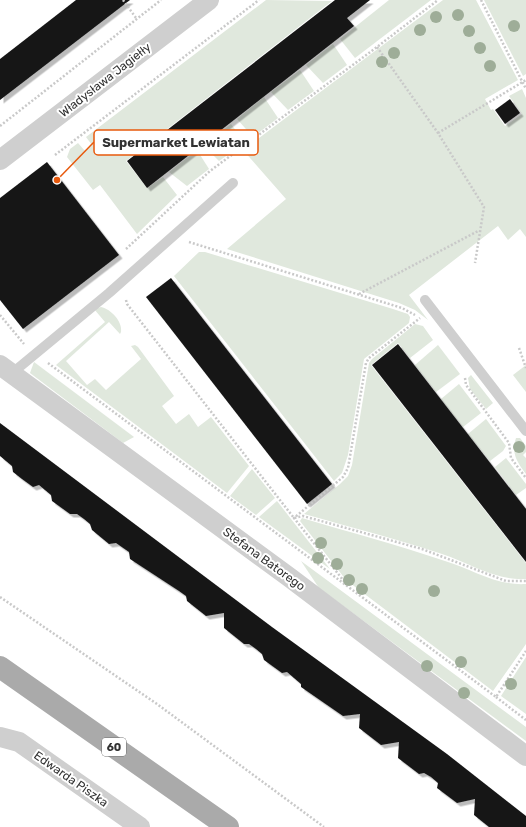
<svg xmlns="http://www.w3.org/2000/svg" width="526" height="827" viewBox="0 0 526 827" font-family="Rubik,sans-serif">
	<style>
		.green { fill: #e0e8dd }
		.building { fill: #191919; filter: url(#shadow) }
		.lines { fill: none; stroke-linecap: round; stroke-linejoin: round }
		.path { stroke: #c9c9c9; stroke-width: 2.5; stroke-dasharray: 2 2; stroke-linecap: butt }
		.lane { stroke: #cfcfcf; stroke-width: 10 }
		.street { stroke: #cfcfcf; stroke-width: 20 }
		.primary { stroke: #aaa; stroke-width: 22 }
		.tree { fill: #9ead98 }
		.labels { text-anchor: middle; stroke-width: 4; stroke-linejoin: round; paint-order: stroke }
		.shield { fill: #fff; stroke: #707070; stroke-width: 1 }
		.shield-label { font-size: 11px; font-weight: bold; fill: #323232 }
		.street-label { font-size: 12px; fill: #323232; stroke: #fff }
		.leader { fill: none; stroke: #e8590c; stroke-width: 1.5 }
		.callout-dot { fill: #e8590c; stroke: #fff; stroke-width: 1.5 }
		.callout { fill: #fff; stroke: #e8590c; stroke-width: 1.5 }
		.callout-label { font-size: 13px; text-anchor: middle; font-weight: bold; fill: #323232 }
	</style>
	<defs>
		<filter id="shadow"><feDropShadow dx="3.5" dy="3.5" stdDeviation="0" flood-color="#0004"/></filter>
	</defs>
	<rect width="100%" height="100%" fill="#fff"/>
	<g class="green">
		<polygon points="266,0 332,1 126,161 147,188 163,177 177,195 137,234 100,185 93,190 67,157 70,149 78,143 85,151 92,145 86,137"/>
		<polygon points="389,0 431,0 355,58 340,39"/>
		<polygon points="443,0 476,0 518,80 485,99 491,110 493,109 505,126 522,114 509,96 522,89 526,98 526,237 520,229 508,240 498,226 409,295 428,320 415,310 399,303 227,249 286,199 243,150"/>
		<polygon points="484,0 526,0 526,74 523,76"/>
		<polygon points="333,44 347,65 323,83 306,65"/>
		<polygon points="300,70 314,91 288,110 271,92"/>
		<polygon points="264,97 278,118 253,137 237,119"/>
		<polygon points="231,124 245,143 219,161 203,145"/>
		<polygon points="197,150 209,169 187,186 169,172"/>
		<polygon points="199,252 205,252 393,309 408,314 410,317 409,323 364,359 348,455 342,473 334,481 174,276"/>
		<path d="M101 307C111 309 123 322 121 332L120 334 109 322 66 361 87 385 95 379 106 390 141 359 131 346 135 345 138 347 174 396 162 406 176 424 189 414 198 427 211 417 249 466 227 493 56 365 105 322 94 309Z"/>
		<path d="M415 324 423 326 433 340 410 358 398 343 371 365 526 563V579C495 581 470 563 442 554 397 539 350 527 304 514L340 484 348 476 352 465 369 363 372 359Z"/>
		<polygon points="438,345 460,374 436,392 415,365"/>
		<polygon points="34,362 134,437 123,443 30,373"/>
		<polygon points="526,365 526,392 513,375"/>
		<polygon points="471,375 493,403 486,409 470,389 468,378"/>
		<polygon points="459,384 481,413 463,427 441,399"/>
		<polygon points="486,419 506,446 503,451 490,461 468,434"/>
		<path d="M516 438H520L526 446V452L523 455 526 458V474C517 462 511 453 516 438Z"/>
		<polygon points="506,458 526,484 526,488 516,495 495,467"/>
		<polygon points="252,469 275,498 256,515 230,496"/>
		<polygon points="277,501 330,569 259,517"/>
		<path d="M302 518C349 532 398 545 445 561 472 569 496 586 526 584V644L493 691 346 580 300 521Z"/>
		<polygon points="301,561 526,727 526,741 319,588"/>
		<polygon points="526,657 526,714 501,696"/>
	</g>
	<g class="building">
		<polygon points="76,0 130,0 0,100 0,59"/>
		<polygon points="335,0 370,0 347,18 354,26 147,188 127,161"/>
		<polygon points="510,99 520,113 505,124 495,110"/>
		<polygon points="47,162 119,255 23,329 0,300 0,198"/>
		<polygon points="171,278 332,484 307,504 146,297"/>
		<polygon points="398,344 526,509 526,562 372,365"/>
		<polygon points="0,423 272,627 447,754 526,816 526,827 489,827 474,815 475,799 457,803 437,788 438,783 431,777 424,773 419,774 398,758 399,742 381,745 359,728 360,714 343,716 301,687 301,684 287,672 282,673 264,660 262,654 256,649 249,644 244,644 224,628 224,613 206,616 187,601 186,596 179,591 130,559 129,552 116,543 109,544 92,530 90,524 84,519 77,514 70,514 52,501 51,495 39,485 33,487 22,479 13,472 12,466 0,456"/>
	</g>
	<g class="lines">
		<g class="path">
			<polyline points="123,0 136,18"/>
			<polyline points="481,0 526,89"/>
			<polyline points="377,47 438,133 484,207 475,263"/>
			<polyline points="0,126 161,0"/>
			<polyline points="438,133 526,80"/>
			<polyline points="55,155 259,0"/>
			<polyline points="189,242 402,308 415,315"/>
			<polyline points="126,249 210,171 377,47 438,0"/>
			<polyline points="359,294 478,231"/>
			<polyline points="126,300 127,304 294,518 303,516 422,549 506,581 526,581"/>
			<polyline points="0,315 24,344"/>
			<polyline points="519,348 526,368"/>
			<polyline points="48,363 496,697 526,651"/>
			<polyline points="465,378 466,385 509,443 511,458 526,478"/>
			<polyline points="347,585 294,518 343,477 348,468 366,363 369,358 420,318"/>
			<polyline points="0,597 157,704 324,827"/>
			<polyline points="496,697 526,720"/>
		</g>
		<g class="lane">
			<polyline points="425,300 526,431"/>
			<polyline points="11,374 109,293 233,183"/>
		</g>
		<g class="street">
			<polyline points="0,160 209,0"/>
			<polyline points="0,365 289,577 526,756"/>
			<polyline points="0,737 19,742 140,827"/>
		</g>
		<polyline class="primary" points="0,667 228,827"/>
	</g>
	<g class="tree">
		<circle cx="458" cy="15" r="6"/>
		<circle cx="436" cy="17" r="6"/>
		<circle cx="514" cy="26" r="6"/>
		<circle cx="420" cy="30" r="6"/>
		<circle cx="469" cy="31" r="6"/>
		<circle cx="480" cy="48" r="6"/>
		<circle cx="394" cy="53" r="6"/>
		<circle cx="382" cy="62" r="6"/>
		<circle cx="490" cy="66" r="6"/>
		<circle cx="519" cy="447" r="6"/>
		<circle cx="321" cy="543" r="6"/>
		<circle cx="318" cy="558" r="6"/>
		<circle cx="337" cy="564" r="6"/>
		<circle cx="349" cy="580" r="6"/>
		<circle cx="362" cy="589" r="6"/>
		<circle cx="434" cy="591" r="6"/>
		<circle cx="461" cy="662" r="6"/>
		<circle cx="427" cy="666" r="6"/>
		<circle cx="511" cy="684" r="6"/>
		<circle cx="464" cy="693" r="6"/>
	</g>
	<g class="labels">
		<rect class="shield" x="102" y="738" width="24" height="18" rx="3"/>
		<g class="shield-label">
			<text x="114" y="751">60</text>
		</g>
		<g class="street-label">
			<text transform="translate(105 80) rotate(-38)" y="4">Władysława Jagiełły</text>
			<text transform="translate(264 559) rotate(36)" y="4">Stefana Batorego</text>
			<text transform="translate(71 779) rotate(35)" y="4">Edwarda Piszka</text>
		</g>
	</g>
	<path class="leader" d="M57 180L94 142"/>
	<circle class="callout-dot" cx="57" cy="180" r="4"/>
	<rect class="callout" x="94" y="130" width="164" height="25" rx="4"/>
	<g class="callout-label">
		<text x="176" y="147">Supermarket Lewiatan</text>
	</g>
</svg>
